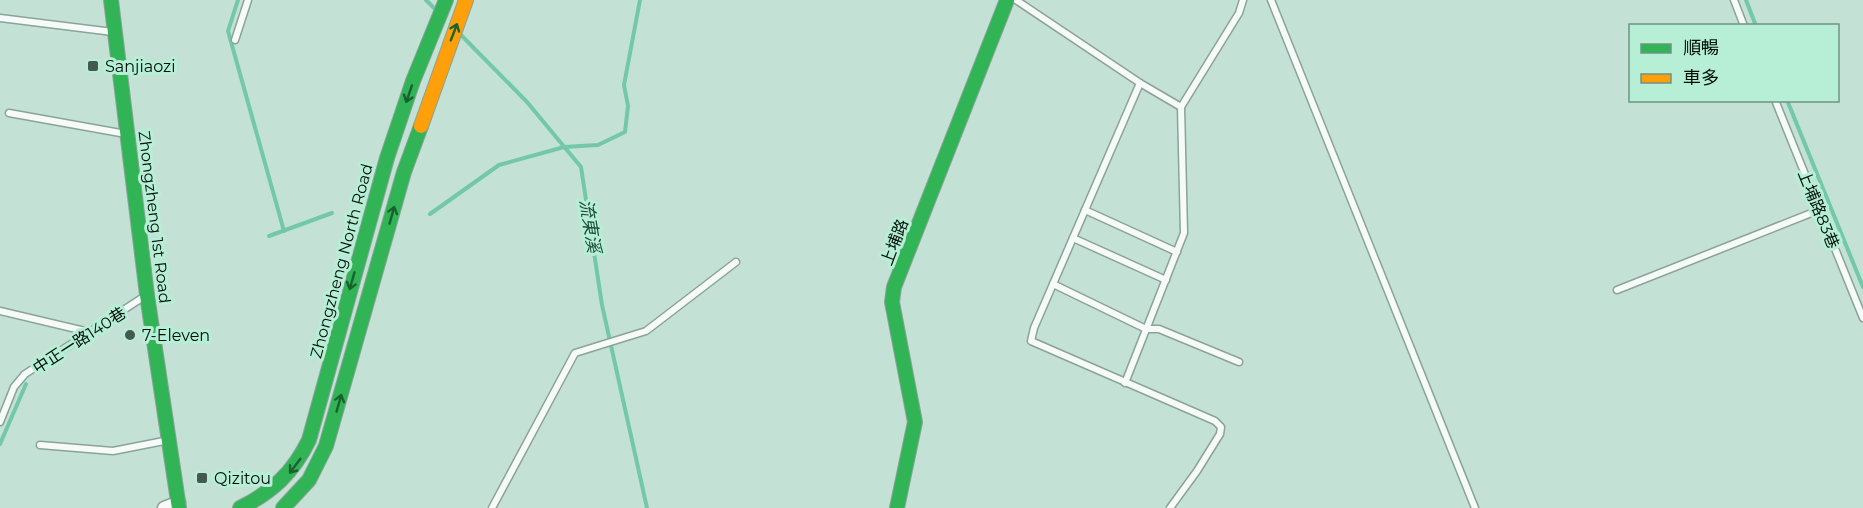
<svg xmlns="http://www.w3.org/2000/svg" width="1863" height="508" viewBox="0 0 1863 508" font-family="Montserrat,'Noto Sans TC',sans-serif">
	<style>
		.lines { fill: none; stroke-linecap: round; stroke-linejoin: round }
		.stream { stroke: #72c8a9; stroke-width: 4 }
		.lane-casing { stroke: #8ba399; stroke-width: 9 }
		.street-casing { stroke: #8ba399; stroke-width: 15 }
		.fast-casing { stroke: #8ba399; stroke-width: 16 }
		.slow-casing { stroke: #8ba399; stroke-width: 16 }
		.lane { stroke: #f6faf9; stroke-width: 6 }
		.street { stroke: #f6faf9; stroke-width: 12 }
		.fast { stroke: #30b455; stroke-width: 14 }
		.slow { stroke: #ff9f0a; stroke-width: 14 }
		.oneway { stroke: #18622f }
		.poi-dot { fill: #455950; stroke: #b7eed6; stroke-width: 2 }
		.labels { text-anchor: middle; stroke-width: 6; stroke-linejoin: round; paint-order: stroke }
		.poi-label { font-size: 16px; fill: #001009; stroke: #b7eed6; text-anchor: start }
		.street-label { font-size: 16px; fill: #001009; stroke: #b7eed6 }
		.water-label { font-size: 18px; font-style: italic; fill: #204e3d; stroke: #b7eed6 }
	</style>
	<rect width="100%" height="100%" fill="#c4e1d5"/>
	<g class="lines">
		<g class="stream">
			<polyline points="238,0 228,31 284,231"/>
			<polyline points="426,0 436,10"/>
			<polyline points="1746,0 1756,26"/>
			<polyline points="460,34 527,102 581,167 602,305 647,508"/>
			<polyline points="1787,100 1863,287"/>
			<polyline points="430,214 499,165 564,147 598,145 625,132 628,106 624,85 640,0"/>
			<polyline points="269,236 332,213"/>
			<polyline points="0,444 26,384"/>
		</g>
		<defs>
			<g id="lane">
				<polyline points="1016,0 1140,83 1181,107"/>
				<polyline points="1271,0 1475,508"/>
				<polyline points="1734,0 1744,26"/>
				<polyline points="0,18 113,32"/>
				<polyline points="235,40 248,0"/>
				<polyline points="1140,83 1034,328 1031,341 1215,421 1221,427 1220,434 1197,471 1170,508"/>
				<polyline points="1775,100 1863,318"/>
				<polyline points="9,113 126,134"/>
				<polyline points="1085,210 1177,252"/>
				<polyline points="1073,238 1166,280"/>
				<polyline points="1053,284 1146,329 1159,329 1239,362"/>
				<polyline points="1617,290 1819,210"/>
				<polyline points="0,311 89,332"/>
				<polyline points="1125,383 1184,233 1181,107 1239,13 1243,0"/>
				<polyline points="0,422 14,387 25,374 145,296"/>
				<polyline points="40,445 113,451 169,440"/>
				<polyline points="492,508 575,353 646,331 736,262"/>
			</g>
			<polyline id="street" points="164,508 179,502"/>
			<g id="fast">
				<polyline points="111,0 147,295 179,508"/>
				<path d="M240 508C272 492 293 473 309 440L387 158 413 81 446 0"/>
				<polyline points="283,508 309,480 326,446 404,172 421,126"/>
				<polyline points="897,508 915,422 892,302 894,287 1007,0"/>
			</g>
			<polyline id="slow" points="421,126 466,0"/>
		</defs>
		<use href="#lane" class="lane-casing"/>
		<use href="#street" class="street-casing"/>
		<use href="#fast" class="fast-casing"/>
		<use href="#slow" class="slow-casing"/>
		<use href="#lane" class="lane"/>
		<use href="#street" class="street"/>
		<use href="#fast" class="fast"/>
		<use href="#slow" class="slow"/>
	</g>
	<defs><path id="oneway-shaft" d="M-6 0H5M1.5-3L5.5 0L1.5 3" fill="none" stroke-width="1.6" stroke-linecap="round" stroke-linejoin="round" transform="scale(1.5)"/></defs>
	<g class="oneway">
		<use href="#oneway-shaft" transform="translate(454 32) rotate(-69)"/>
		<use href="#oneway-shaft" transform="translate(409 94) rotate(109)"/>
		<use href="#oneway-shaft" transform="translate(392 215) rotate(-74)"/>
		<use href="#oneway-shaft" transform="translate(352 281) rotate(106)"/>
		<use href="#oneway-shaft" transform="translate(339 403) rotate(-74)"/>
		<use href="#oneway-shaft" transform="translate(295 466) rotate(127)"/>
	</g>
	<g class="poi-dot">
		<rect x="87" y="60" width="12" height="12" rx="3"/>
		<circle cx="130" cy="335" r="6"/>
		<rect x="196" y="472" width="12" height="12" rx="3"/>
	</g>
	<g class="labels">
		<g class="poi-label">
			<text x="105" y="72">Sanjiaozi</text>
			<text x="142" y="341">7-Eleven</text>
			<text x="214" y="484">Qizitou</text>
		</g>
		<g class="street-label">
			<text transform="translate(1819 209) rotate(68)" y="6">上埔路83巷</text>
			<text transform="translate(155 217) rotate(83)" y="6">Zhongzheng 1st Road</text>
			<text transform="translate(894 242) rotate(-69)" y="6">上埔路</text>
			<text transform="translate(341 261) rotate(-75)" y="6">Zhongzheng North Road</text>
			<text transform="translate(79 340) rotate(-33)" y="6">中正一路140巷</text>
		</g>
		<g class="water-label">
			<text transform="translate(590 226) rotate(81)" y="6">流東溪</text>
		</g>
	</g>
	<rect x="1629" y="24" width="210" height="78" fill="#b7eed6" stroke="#6e9584" stroke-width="1.5"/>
	<rect x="1641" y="44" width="30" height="9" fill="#30b455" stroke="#6e9584" stroke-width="1.5"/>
	<text x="1683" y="54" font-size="18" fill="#001009">順暢</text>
	<rect x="1641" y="74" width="30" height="9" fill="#ff9f0a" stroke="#6e9584" stroke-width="1.5"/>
	<text x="1683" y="84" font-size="18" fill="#001009">車多</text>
</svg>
